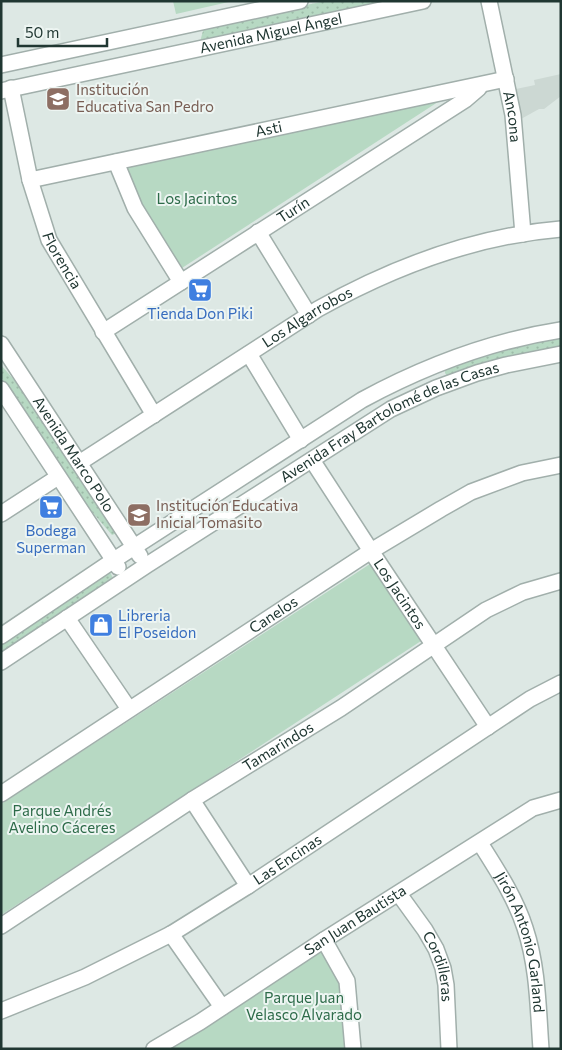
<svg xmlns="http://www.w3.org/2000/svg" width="562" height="1050" viewBox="0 0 562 1050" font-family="Commissioner,sans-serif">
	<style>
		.built { fill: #ccd8d3 }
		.grass { fill: url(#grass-dots) }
		.park { fill: #b7d9c3 }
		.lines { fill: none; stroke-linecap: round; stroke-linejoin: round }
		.minor-casing { stroke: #a1afab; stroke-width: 18 }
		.minor { stroke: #fff; stroke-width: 15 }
		.labels { text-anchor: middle; stroke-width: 4; stroke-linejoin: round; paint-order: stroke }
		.street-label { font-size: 15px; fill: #203732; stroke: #edf5f2 }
		.education-label { font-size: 15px; fill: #785e54; stroke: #edf5f2; text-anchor: start }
		.park-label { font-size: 15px; fill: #2d6b49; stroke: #edf5f2 }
		.shop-label { font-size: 15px; fill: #366cbe; stroke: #edf5f2 }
	</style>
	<defs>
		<pattern id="grass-dots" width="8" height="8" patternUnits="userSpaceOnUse" patternTransform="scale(1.25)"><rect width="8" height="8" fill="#b7d9c3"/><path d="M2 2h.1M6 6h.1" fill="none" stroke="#9dbba8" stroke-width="1.8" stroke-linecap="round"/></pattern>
	</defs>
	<rect width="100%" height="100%" fill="#dde8e4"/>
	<polygon class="built" points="561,74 561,96 544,109 539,109 521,119 516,89 535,85 534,80"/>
	<g class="grass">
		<polygon points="325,1 392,1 200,42 204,27"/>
		<polygon points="561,335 561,348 448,377 445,373 445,368 465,359"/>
		<polygon points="1,365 16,382 117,533 112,535 67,483 1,377"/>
		<polygon points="110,572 114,580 3,652 1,645"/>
	</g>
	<g class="park">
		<polygon points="173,1 233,1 176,14"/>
		<polygon points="441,100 182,268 143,208 126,164"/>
		<polygon points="370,564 421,641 1,915 1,804"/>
		<polygon points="323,949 344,984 349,1049 165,1049"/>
	</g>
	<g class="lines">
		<defs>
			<g id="minor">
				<path id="s1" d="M489 1 513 115 523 234"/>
				<polyline points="1,65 300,1"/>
				<path id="s2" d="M11 88 30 180 49 240 154 415"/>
				<path id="s3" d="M1 91 423 1"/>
				<polyline points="116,162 135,208 181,282"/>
				<path id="s4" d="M30 180 506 79"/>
				<polyline points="258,232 309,315"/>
				<path id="s5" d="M103 332 465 100 479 88"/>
				<path id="s6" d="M1 344 140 556"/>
				<polyline points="249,354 301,440"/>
				<polyline points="1,389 118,567"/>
				<path id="s7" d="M312 460 371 551 488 727"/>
				<path id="s8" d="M79 463 318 309C393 267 474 236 561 229"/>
				<polyline points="1,514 58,477"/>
				<polyline points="67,618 129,709"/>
				<path d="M1 636 114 560 362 400C425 366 490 341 561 330"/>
				<path id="s9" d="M1 662 147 565 391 409 436 388 477 373 506 365 561 354"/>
				<path id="s10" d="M1 794 371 551 441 509 471 492 522 473 561 465"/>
				<polyline points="192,800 248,886"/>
				<path id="s11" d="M480 843C497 870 515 897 525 928 538 967 538 1008 541 1049"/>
				<path id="s12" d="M399 894 425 930 436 949 443 968 446 985 449 1049"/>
				<path id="s13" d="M1 926 192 800 341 708 486 610 523 592 561 581"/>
				<polyline points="171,934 222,1007"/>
				<polyline points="324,940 347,981 353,1049"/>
				<path id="s14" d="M1 1011 85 977 171 934 248 886 530 699 561 683"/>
				<path id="s15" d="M154 1049 200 1022 324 940 533 808 561 800"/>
			</g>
		</defs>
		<use href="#minor" class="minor-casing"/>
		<use href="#minor" class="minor"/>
	</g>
	<defs>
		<symbol id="school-square" viewBox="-11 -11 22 22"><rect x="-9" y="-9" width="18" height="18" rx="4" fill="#8d6e63" stroke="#edf5f2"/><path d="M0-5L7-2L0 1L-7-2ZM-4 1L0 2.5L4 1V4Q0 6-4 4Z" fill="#fff"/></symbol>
		<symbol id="supermarket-square" viewBox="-11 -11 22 22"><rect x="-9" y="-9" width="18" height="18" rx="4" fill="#3f7fe0" stroke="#edf5f2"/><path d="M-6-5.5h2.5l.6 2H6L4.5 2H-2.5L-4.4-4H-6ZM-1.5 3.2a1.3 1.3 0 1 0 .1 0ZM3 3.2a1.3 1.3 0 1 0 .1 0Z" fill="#fff"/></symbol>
		<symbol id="shop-square" viewBox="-11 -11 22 22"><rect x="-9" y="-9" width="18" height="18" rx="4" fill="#3f7fe0" stroke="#edf5f2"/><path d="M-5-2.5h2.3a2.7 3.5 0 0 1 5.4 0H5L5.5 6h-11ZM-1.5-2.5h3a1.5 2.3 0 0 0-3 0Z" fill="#fff"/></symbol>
	</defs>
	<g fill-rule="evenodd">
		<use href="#school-square" x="44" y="85" width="28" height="28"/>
		<use href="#supermarket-square" x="186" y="276" width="28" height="28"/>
		<use href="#supermarket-square" x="37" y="493" width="28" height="28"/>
		<use href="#school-square" x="125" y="501" width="28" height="28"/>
		<use href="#shop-square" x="87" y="611" width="28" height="28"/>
	</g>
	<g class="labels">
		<g class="street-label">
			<text dy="5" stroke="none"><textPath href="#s3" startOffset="276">Avenida Miguel Ángel</textPath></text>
			<text dy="5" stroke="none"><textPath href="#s1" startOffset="118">Ancona</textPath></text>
			<text dy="5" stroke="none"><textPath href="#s4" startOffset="244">Asti</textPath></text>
			<text dy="5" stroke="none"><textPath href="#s5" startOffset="226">Turín</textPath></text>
			<text dy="5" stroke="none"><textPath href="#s2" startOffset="181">Florencia</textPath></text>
			<text dy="5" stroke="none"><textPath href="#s8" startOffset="271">Los Algarrobos</textPath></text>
			<text dy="5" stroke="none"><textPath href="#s9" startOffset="458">Avenida Fray Bartolomé de las Casas</textPath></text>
			<text dy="5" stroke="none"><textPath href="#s6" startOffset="132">Avenida Marco Polo</textPath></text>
			<text dy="5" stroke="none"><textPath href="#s7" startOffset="160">Los Jacintos</textPath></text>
			<text dy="5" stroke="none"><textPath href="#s10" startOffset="326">Canelos</textPath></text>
			<text dy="5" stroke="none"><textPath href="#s13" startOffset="330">Tamarindos</textPath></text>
			<text dy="5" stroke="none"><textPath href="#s14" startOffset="325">Las Encinas</textPath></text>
			<text dy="5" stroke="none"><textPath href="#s15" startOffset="239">San Juan Bautista</textPath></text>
			<text dy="5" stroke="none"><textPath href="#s11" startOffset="109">Jirón Antonio Garland</textPath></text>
			<text dy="5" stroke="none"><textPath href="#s12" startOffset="84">Cordilleras</textPath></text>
		</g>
		<g class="education-label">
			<text x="76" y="95">Institución<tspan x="76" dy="17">Educativa San Pedro</tspan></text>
			<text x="156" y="511">Institución Educativa<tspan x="156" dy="17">Inicial Tomasito</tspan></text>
		</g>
		<g class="park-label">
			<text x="197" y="204">Los Jacintos</text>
			<text x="62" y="816">Parque Andrés<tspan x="62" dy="17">Avelino Cáceres</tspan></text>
			<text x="304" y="1003">Parque Juan<tspan x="304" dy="17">Velasco Alvarado</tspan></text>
		</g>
		<g class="shop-label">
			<text x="200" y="319">Tienda Don Piki</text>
			<text x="51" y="536">Bodega<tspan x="51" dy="17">Superman</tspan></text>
			<text x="118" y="621" text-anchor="start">Libreria<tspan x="118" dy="17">El Poseidon</tspan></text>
		</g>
	</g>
	<rect width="562" height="1050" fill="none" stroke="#203732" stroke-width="5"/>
	<path d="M18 38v8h89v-8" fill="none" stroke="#203732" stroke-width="2.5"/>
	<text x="25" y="38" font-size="15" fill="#203732" stroke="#edf5f2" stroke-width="4" paint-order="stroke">50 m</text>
</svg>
